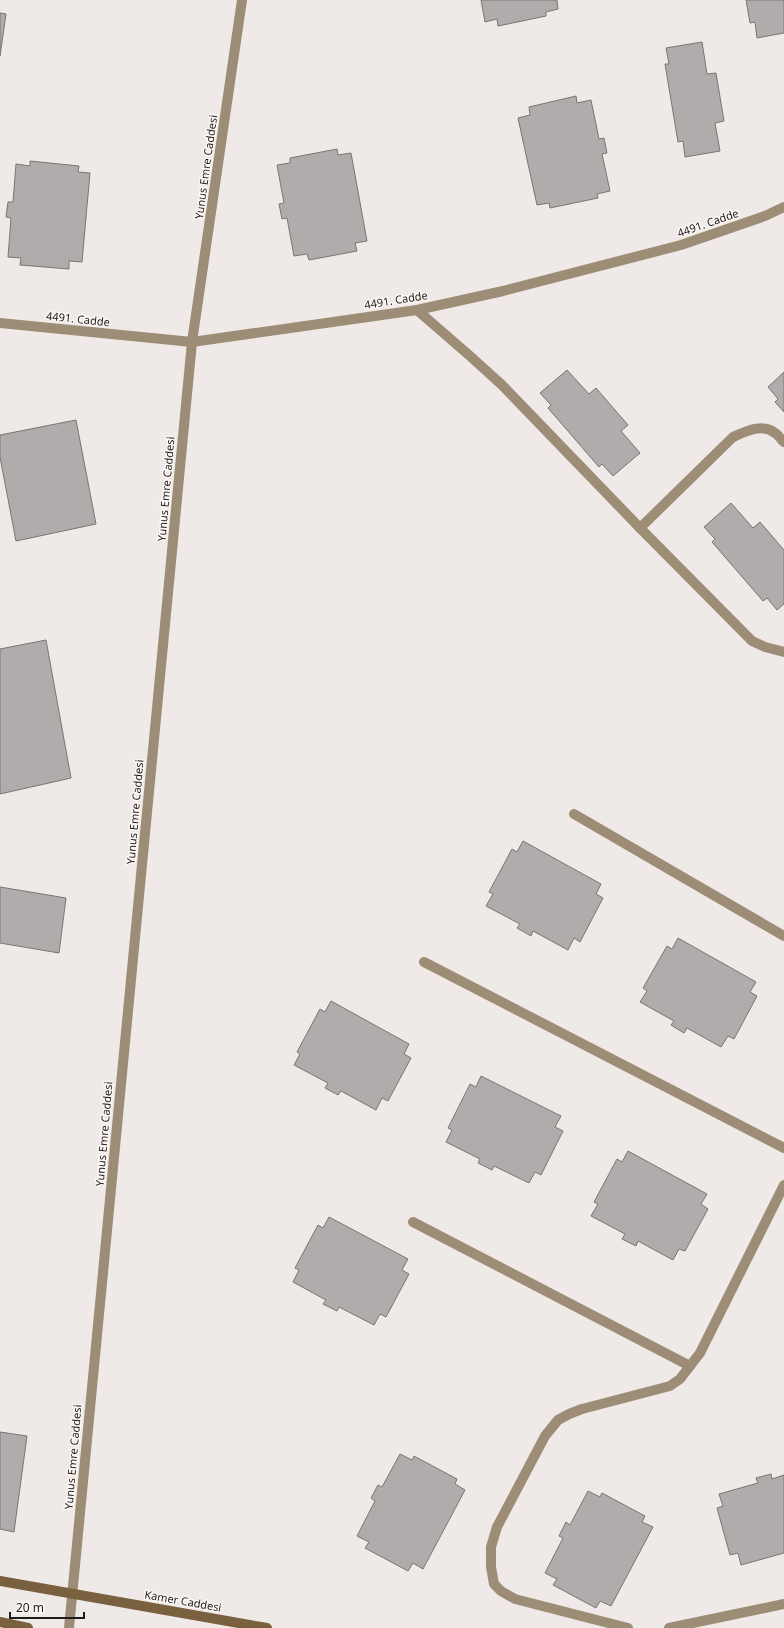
<svg xmlns="http://www.w3.org/2000/svg" width="784" height="1628" viewBox="0 0 784 1628" font-family="'Noto Sans',sans-serif">
	<style>
		.building { fill: #b1abab; stroke: #7a7575 }
		.lines { fill: none; stroke-linecap: round; stroke-linejoin: round }
		.lane { stroke: #9e8d76; stroke-width: 10 }
		.street { stroke: #9e8d76; stroke-width: 10 }
		.secondary { stroke: #79603f; stroke-width: 10 }
		.labels { text-anchor: middle; stroke-width: 3; stroke-linejoin: round; paint-order: stroke }
		.street-label { font-size: 11px; fill: #1e1c1b; stroke: #fdf7f4 }
	</style>
	<rect width="100%" height="100%" fill="#efeae7"/>
	<g class="building">
		<polygon points="481,0 557,0 558,9 546,12 546,16 498,26 497,19 485,22"/>
		<polygon points="746,0 784,0 784,33 757,38 755,22 750,23"/>
		<polygon points="0,13 6,14 0,56"/>
		<polygon points="702,42 707,74 716,73 724,121 715,123 720,151 685,157 683,141 678,142 665,64 669,64 666,48"/>
		<polygon points="576,96 577,103 591,100 599,139 604,138 607,153 602,154 610,191 597,194 598,198 550,208 549,203 537,205 518,118 530,115 529,107"/>
		<polygon points="337,149 338,155 351,153 367,241 355,243 357,251 309,260 307,254 294,256 287,218 282,219 279,204 284,203 277,165 290,163 290,158"/>
		<polygon points="30,161 79,166 78,172 90,173 82,262 69,261 69,269 20,265 21,258 8,257 11,218 6,217 8,202 13,202 16,164 30,166"/>
		<polygon points="567,370 589,394 596,388 628,425 621,431 640,453 613,476 602,464 599,467 548,408 551,405 540,393"/>
		<polygon points="784,372 784,412 775,402 778,399 768,387"/>
		<polygon points="76,420 96,524 16,541 0,457 0,435"/>
		<polygon points="731,503 753,528 760,522 784,550 784,604 777,610 767,598 763,601 712,542 715,539 704,527"/>
		<polygon points="46,640 71,778 0,794 0,649"/>
		<polygon points="523,841 601,884 596,894 603,898 580,942 574,938 568,950 533,931 531,936 517,928 520,924 486,906 493,894 489,892 512,849 517,852"/>
		<polygon points="0,887 66,898 59,953 0,943"/>
		<polygon points="678,938 756,982 750,992 757,996 734,1039 728,1036 721,1047 687,1028 684,1033 671,1025 674,1021 640,1002 647,991 643,988 667,946 672,949"/>
		<polygon points="331,1001 409,1044 404,1054 411,1058 388,1101 382,1098 376,1110 341,1091 338,1095 325,1088 328,1083 294,1065 300,1054 297,1052 320,1009 325,1012"/>
		<polygon points="481,1076 561,1116 555,1127 563,1131 541,1175 535,1172 529,1183 494,1166 492,1170 478,1163 480,1159 446,1142 452,1130 448,1128 470,1084 476,1087"/>
		<polygon points="628,1151 707,1194 701,1204 708,1209 685,1251 679,1249 673,1260 638,1241 636,1246 622,1239 625,1234 591,1216 598,1204 594,1202 617,1159 622,1162"/>
		<polygon points="329,1217 408,1259 402,1270 409,1274 386,1317 380,1314 374,1325 339,1307 337,1311 323,1304 326,1300 293,1282 299,1270 295,1268 318,1225 323,1228"/>
		<polygon points="0,1432 27,1436 14,1532 0,1529"/>
		<polygon points="400,1454 412,1460 414,1456 457,1479 455,1484 465,1490 423,1569 413,1563 408,1571 365,1548 369,1542 357,1536 375,1501 371,1498 378,1485 382,1487"/>
		<polygon points="771,1474 772,1479 784,1475 784,1553 741,1565 738,1553 730,1555 717,1508 723,1506 719,1494 758,1483 756,1478"/>
		<polygon points="588,1491 600,1497 602,1493 645,1516 642,1522 653,1527 611,1606 600,1601 596,1608 553,1585 557,1579 545,1573 563,1538 559,1536 566,1522 570,1525"/>
	</g>
	<g class="lines">
		<g class="lane">
			<polyline points="417,310 470,356 502,385 640,528 752,641 765,647 784,652"/>
			<path d="M640 528 733 437C746 431 762 423 775 433 779 435 781 440 784 442"/>
		</g>
		<g class="street">
			<polyline points="0,323 192,342 417,310 503,291 681,245 765,216 784,207"/>
			<polyline points="574,814 784,936"/>
			<polyline points="424,962 784,1148"/>
			<polyline points="413,1222 690,1366"/>
			<polyline points="69,1628 192,342 242,0"/>
			<polyline points="628,1628 515,1599 501,1591 494,1584 491,1567 491,1547 497,1527 545,1436 558,1420 569,1414 582,1409 670,1386 680,1379 700,1353 784,1185"/>
			<polyline points="669,1628 784,1604"/>
		</g>
		<g class="secondary">
			<polyline points="0,1581 267,1628"/>
			<polyline points="0,1622 28,1628"/>
		</g>
	</g>
	<g class="labels">
		<g class="street-label">
			<text transform="translate(206 167) rotate(-82)" y="4">Yunus Emre Caddesi</text>
			<text transform="translate(708 223) rotate(-19)" y="4">4491. Cadde</text>
			<text transform="translate(396 300) rotate(-9)" y="4">4491. Cadde</text>
			<text transform="translate(78 319) rotate(6)" y="4">4491. Cadde</text>
			<text transform="translate(166 489) rotate(-85)" y="4">Yunus Emre Caddesi</text>
			<text transform="translate(135 812) rotate(-85)" y="4">Yunus Emre Caddesi</text>
			<text transform="translate(104 1134) rotate(-85)" y="4">Yunus Emre Caddesi</text>
			<text transform="translate(73 1457) rotate(-85)" y="4">Yunus Emre Caddesi</text>
			<text transform="translate(183 1601) rotate(10)" y="4">Kamer Caddesi</text>
		</g>
	</g>
	<path d="M10 1612v6h74v-6" fill="none" stroke="#1e1c1b" stroke-width="2"/>
	<text x="16" y="1612" font-size="12" fill="#1e1c1b" stroke="#fdf7f4" stroke-width="3" paint-order="stroke">20 m</text>
</svg>
